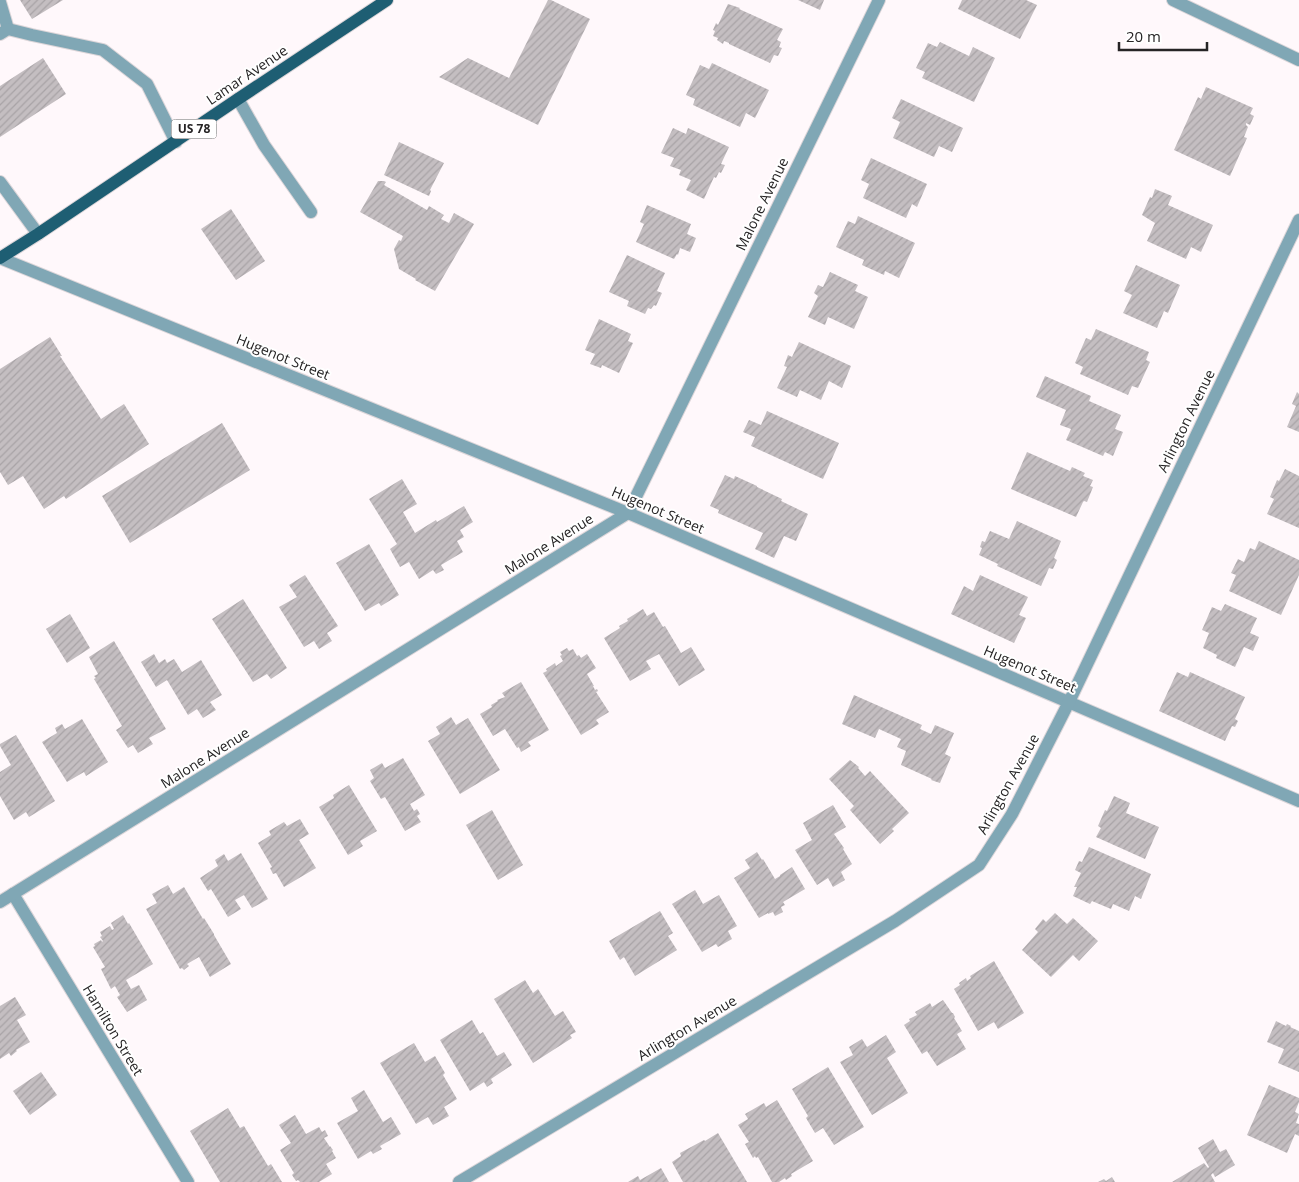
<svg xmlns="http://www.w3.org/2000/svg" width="1299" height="1182" viewBox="0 0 1299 1182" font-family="'Open Sans',sans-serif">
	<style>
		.building { fill: url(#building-hatch) }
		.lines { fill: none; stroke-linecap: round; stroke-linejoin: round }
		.lane-casing { stroke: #dcd6d9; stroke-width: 14 }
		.street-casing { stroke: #dcd6d9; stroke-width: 14 }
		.primary-casing { stroke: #dcd6d9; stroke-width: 14 }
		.lane { stroke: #80a7b5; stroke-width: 12 }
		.street { stroke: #80a7b5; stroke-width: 12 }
		.primary { stroke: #1e5e73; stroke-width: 12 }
		.labels { text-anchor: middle; stroke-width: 4; stroke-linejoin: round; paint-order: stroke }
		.shield { fill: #fff; stroke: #676666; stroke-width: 1 }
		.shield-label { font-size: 12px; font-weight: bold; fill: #262425 }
		.street-label { font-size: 14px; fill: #262425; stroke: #fff }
	</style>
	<defs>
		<pattern id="building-hatch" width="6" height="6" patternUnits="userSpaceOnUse" patternTransform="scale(1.25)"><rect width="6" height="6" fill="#c4bec1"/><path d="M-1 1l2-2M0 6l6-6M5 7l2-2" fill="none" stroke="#a8a3a6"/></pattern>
	</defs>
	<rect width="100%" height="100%" fill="#fff8fb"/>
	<g class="building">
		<polygon points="20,0 63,0 32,19"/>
		<polygon points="548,0 551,0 590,19 538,125 439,77 468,58 509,78"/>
		<polygon points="798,0 824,0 820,10"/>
		<polygon points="962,0 1026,0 1037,5 1020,39 958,9"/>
		<polygon points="728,4 740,8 739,9 783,29 777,40 781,42 779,47 782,48 778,56 774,55 770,63 729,44 729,43 724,41 723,44 717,40 718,38 713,36 715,31 713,30 716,23 718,25"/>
		<polygon points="940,42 969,56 973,47 995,58 974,102 922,78 925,72 916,68 928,43 937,47"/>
		<polygon points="43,58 66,94 0,137 0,86"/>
		<polygon points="712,63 769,90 755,118 746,113 740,127 693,105 695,99 686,95 700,65 709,69"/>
		<polygon points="1206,87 1253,108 1250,114 1254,116 1250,125 1246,123 1246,125 1248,127 1244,137 1247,138 1230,176 1174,150 1198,97 1201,99"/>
		<polygon points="901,99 963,128 952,152 939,146 934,157 893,138 900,122 892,118"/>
		<polygon points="673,128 686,134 688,128 729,147 721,164 725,165 721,173 719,172 716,178 714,177 704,199 686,190 691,180 679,175 681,170 670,166 674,158 661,153"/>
		<polygon points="399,142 444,163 430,190 431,191 429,196 384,175"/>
		<polygon points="871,158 927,184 917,207 912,204 906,218 863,198 869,184 861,180"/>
		<polygon points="378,181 384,181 386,182 384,185 427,210 429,206 444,215 441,219 449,223 454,213 474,224 435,291 415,280 416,279 399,269 394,249 399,240 401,241 403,236 360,212"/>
		<polygon points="1155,189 1172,196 1168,205 1213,225 1201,252 1191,247 1186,259 1147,241 1155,223 1142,215 1150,197 1152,198"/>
		<polygon points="647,205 691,224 687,234 696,238 690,252 680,248 678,255 677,254 674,259 636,242 644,224 640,222"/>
		<polygon points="231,209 265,261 236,280 201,229"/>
		<polygon points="858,216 915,243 899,278 885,271 884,275 862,265 864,260 836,247 848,221 855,224"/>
		<polygon points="627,255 665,273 657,291 662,293 656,306 654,305 651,309 648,308 645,314 627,306 629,301 609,292"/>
		<polygon points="1136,265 1180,285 1168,313 1164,311 1157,328 1123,313 1132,295 1124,291"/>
		<polygon points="830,272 858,285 855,291 868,297 854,329 828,317 825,325 808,317 818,296 814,293 818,285 823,287"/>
		<polygon points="599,319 631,334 628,341 633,343 619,373 602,365 601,368 590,364 595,354 585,350"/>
		<polygon points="1096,329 1149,352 1146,360 1150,362 1138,388 1132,386 1128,395 1080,374 1083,367 1075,363 1086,338 1091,340"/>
		<polygon points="50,337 62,356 60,356 101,419 124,404 149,444 66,499 64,496 44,509 23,476 8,485 0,472 0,369"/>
		<polygon points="799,342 851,366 842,388 829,381 821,400 800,390 797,397 777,388 787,367 784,366 788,355 792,357"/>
		<polygon points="1045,376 1091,396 1089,401 1121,415 1115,429 1123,432 1113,456 1105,452 1103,456 1066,440 1071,429 1060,425 1066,410 1036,397"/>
		<polygon points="1297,392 1299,394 1299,432 1287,427 1296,406 1292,404"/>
		<polygon points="767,411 839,443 823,479 751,446 755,437 743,432 749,420 761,425"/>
		<polygon points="222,423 250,470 130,543 102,496"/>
		<polygon points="1027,452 1070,471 1072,467 1085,473 1083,476 1093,480 1090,486 1093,487 1087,502 1084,501 1083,502 1076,517 1011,489"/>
		<polygon points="1285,469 1299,476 1299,528 1267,514 1274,499 1270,497 1277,480 1279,481"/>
		<polygon points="725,475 734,479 735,476 757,486 757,487 782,499 781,501 808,514 796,541 784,536 774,558 755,549 763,533 718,513 719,510 710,506"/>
		<polygon points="402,479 417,504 403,512 415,533 436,520 437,522 464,506 473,522 460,530 464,537 457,541 463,552 441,565 444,570 436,574 433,570 419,579 409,562 400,567 390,549 397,544 369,499"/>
		<polygon points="1017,521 1061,541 1054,558 1057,560 1053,569 1049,568 1041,586 997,566 998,564 979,555 982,548 980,547 982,541 985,542 990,531 1009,539"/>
		<polygon points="1259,541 1299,560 1299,575 1281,615 1229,591 1236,575 1231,573 1238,559 1244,562 1250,548 1255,550"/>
		<polygon points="369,544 399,595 381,606 379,603 365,611 336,563"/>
		<polygon points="305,575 338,626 327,633 332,641 319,649 314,641 304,647 279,607 297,597 289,585"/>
		<polygon points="980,575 1028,597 1019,615 1026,618 1014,643 951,614 964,586 973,591"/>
		<polygon points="243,599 287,668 271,679 267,674 253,682 212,619"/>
		<polygon points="1225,604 1257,618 1250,633 1259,637 1253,651 1244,647 1235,667 1216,658 1217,655 1203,648 1209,633 1202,630 1212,607 1221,611"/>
		<polygon points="643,609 647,616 654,612 663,627 665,626 681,653 691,647 705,670 679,686 659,654 646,661 651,669 630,681 604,638 620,628 619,626 628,621 627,619"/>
		<polygon points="70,614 90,648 67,663 46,629"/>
		<polygon points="114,641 166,729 149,738 153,744 138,753 133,745 128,748 116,730 122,726 94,679 96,678 94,676 98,674 89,657"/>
		<polygon points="567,648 569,651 573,649 577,656 579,655 581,658 587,654 596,668 587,674 594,686 593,686 595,690 597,689 598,691 596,692 609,712 596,720 599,724 581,735 543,673 547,671 546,669 555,663 556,666 563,661 560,656 562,655 560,652"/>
		<polygon points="154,654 159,663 165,659 167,663 174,659 182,672 201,660 222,695 210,702 216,710 203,718 197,709 188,715 167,680 156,687 141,662"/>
		<polygon points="1177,672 1188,677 1190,672 1245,697 1235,719 1238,721 1235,727 1232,726 1225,741 1159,711"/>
		<polygon points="521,682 549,730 528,742 531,746 521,752 519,747 517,748 505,729 493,736 480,714 492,707 491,705 498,701 497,700 505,697 502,693"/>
		<polygon points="854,695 922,725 920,729 931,734 935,725 954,733 945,754 951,757 940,783 931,780 932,779 901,765 906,751 897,747 901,739 879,729 875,738 842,724"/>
		<polygon points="451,717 456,725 468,718 500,770 460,794 428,741 440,734 436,727"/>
		<polygon points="82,719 108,762 86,776 84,772 67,782 42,742 57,733 55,728 62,724 65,729"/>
		<polygon points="16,735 55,801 29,817 26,812 14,820 0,796 0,772 11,765 0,746 0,744"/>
		<polygon points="403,758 425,795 410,804 414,811 417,809 420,814 417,816 421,822 405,831 385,797 381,799 370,781 374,778 370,770 382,763 385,768"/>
		<polygon points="850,760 859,767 858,768 865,776 870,771 909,813 892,829 894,831 880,844 850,810 854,806 829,779"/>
		<polygon points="349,785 377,831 360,841 363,846 348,855 319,807 334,798 333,795"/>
		<polygon points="1114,796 1130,803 1126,813 1159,827 1145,859 1096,837 1101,828 1098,826 1105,810 1107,811"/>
		<polygon points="833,805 846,827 834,834 844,848 843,849 852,864 841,872 845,880 833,887 828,878 817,885 795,850 812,840 803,823"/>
		<polygon points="492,810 523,865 498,880 466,825"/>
		<polygon points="300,819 309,834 299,840 316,868 284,887 276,873 273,874 270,868 272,867 258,843 271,835 269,831 284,822 287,826"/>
		<polygon points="1089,847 1151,874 1141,899 1135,896 1129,911 1113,904 1111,909 1092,901 1090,904 1073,896 1077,887 1074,887 1081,873 1075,870 1079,861 1082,862"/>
		<polygon points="757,852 762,860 763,859 775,879 780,876 780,875 792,867 805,889 783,902 785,905 781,907 783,912 775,916 773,912 768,914 768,913 759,918 734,878 750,868 745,860"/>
		<polygon points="241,853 268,899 252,908 244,895 235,900 241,909 228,917 211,889 208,891 200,878 218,866 215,860 224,854 228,861"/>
		<polygon points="168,885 173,894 184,887 203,919 204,918 214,934 214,935 231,964 210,977 199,957 187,964 189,966 184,970 182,968 180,969 146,909 157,903 152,894"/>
		<polygon points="695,890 703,904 719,895 737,926 728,931 732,939 718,947 716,944 702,952 672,904"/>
		<polygon points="660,911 673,933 668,936 677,950 635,976 624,957 620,960 609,941"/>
		<polygon points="1055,913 1067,924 1073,918 1098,941 1079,961 1073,955 1051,977 1022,950 1038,932 1035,929 1043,919 1046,922"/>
		<polygon points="123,915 128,924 129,923 153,964 126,980 131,989 139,985 147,1000 127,1012 117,997 120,995 115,986 111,989 101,969 105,967 93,947 95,946 94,944 101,940 102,942 103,941 100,937 102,936 100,932 110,926 112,930 114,929 111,923"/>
		<polygon points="994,961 1024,1013 998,1029 994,1022 978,1031 954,989 960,985 959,983 966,978 967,981 971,978 970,976"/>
		<polygon points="525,980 533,993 538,989 555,1016 563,1011 576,1032 570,1035 572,1038 533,1063 494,999"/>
		<polygon points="15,997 26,1015 17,1020 30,1042 16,1050 17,1051 11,1056 9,1053 0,1059 0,1006"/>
		<polygon points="943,1000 952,1013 953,1013 955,1017 954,1018 962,1031 957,1034 966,1049 937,1066 927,1051 922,1054 904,1025 910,1021 909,1019 917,1015 915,1012 930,1003 932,1007"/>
		<polygon points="472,1020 480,1034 483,1032 497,1056 504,1052 512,1065 491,1079 493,1083 487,1087 484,1082 470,1091 440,1040"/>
		<polygon points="1276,1021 1286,1026 1287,1024 1291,1026 1290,1027 1299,1031 1299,1072 1278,1063 1284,1049 1267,1042"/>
		<polygon points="886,1035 896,1052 887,1058 908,1093 872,1115 840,1062 853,1055 849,1047 862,1039 867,1047"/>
		<polygon points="414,1043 425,1062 435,1056 445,1073 443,1075 457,1099 444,1107 449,1116 433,1125 428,1117 416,1124 380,1063"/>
		<polygon points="828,1067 864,1127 834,1145 823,1128 815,1133 806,1118 808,1116 792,1089"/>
		<polygon points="41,1072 57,1095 30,1115 13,1091"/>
		<polygon points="1269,1085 1299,1098 1299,1102 1295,1112 1299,1114 1296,1123 1299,1124 1299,1136 1295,1134 1287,1153 1247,1135"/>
		<polygon points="364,1090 383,1122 391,1117 401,1134 380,1146 382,1149 373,1154 371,1151 358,1159 337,1123 358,1111 351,1098"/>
		<polygon points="777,1100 813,1161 791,1174 792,1176 786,1180 785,1178 779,1182 772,1182 758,1157 756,1158 755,1156 753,1158 745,1144 749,1142 738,1125 748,1119 745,1114 764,1103 766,1107"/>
		<polygon points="228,1108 240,1128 244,1126 268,1166 271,1164 282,1182 220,1182 190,1131"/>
		<polygon points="295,1115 306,1134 319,1127 322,1132 325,1130 328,1136 324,1138 330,1147 330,1146 333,1150 332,1151 336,1158 326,1164 332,1174 319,1182 300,1182 298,1180 296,1181 292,1175 294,1173 280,1150 291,1143 279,1125"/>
		<polygon points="718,1133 747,1182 683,1182 672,1162 681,1156 680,1153 704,1140 705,1141"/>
		<polygon points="1213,1139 1220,1152 1226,1149 1235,1165 1215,1177 1213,1173 1211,1175 1215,1182 1172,1182 1204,1163 1208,1168 1209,1167 1198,1148"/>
		<polygon points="661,1168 669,1182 628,1182 638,1176 640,1180"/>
		<polygon points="1112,1177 1115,1182 1098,1182 1104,1179 1106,1181"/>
	</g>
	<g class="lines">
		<defs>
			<g id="lane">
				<polyline points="0,2 8,29"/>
				<polyline points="0,34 8,29 32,35 103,50 147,84 176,142"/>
				<polyline points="238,99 264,145 311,212"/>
				<polyline points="0,182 38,234"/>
			</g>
			<g id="street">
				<polyline points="1173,0 1299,60"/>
				<polyline points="0,258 628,513 1299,801"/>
				<polyline points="13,894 188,1182"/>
				<polyline points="0,902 628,513 879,0"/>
				<polyline points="459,1182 895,921 979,865 1012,814 1069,702 1299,220"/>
			</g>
			<polyline id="primary" points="0,258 38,234 238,99 387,0"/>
		</defs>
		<use href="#lane" class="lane-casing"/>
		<use href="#street" class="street-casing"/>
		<use href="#primary" class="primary-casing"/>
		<use href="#lane" class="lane"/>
		<use href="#street" class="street"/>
		<use href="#primary" class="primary"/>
	</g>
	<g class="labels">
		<rect class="shield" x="171.5" y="119.5" width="45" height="19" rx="4"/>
		<g class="shield-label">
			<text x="194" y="133">US 78</text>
		</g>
		<g class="street-label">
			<text transform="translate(247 75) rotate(-34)" y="5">Lamar Avenue</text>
			<text transform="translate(762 204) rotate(-64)" y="5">Malone Avenue</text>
			<text transform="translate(283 357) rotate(22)" y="5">Hugenot Street</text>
			<text transform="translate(1186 421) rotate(-64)" y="5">Arlington Avenue</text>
			<text transform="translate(658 510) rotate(23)" y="5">Hugenot Street</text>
			<text transform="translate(549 544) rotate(-32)" y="5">Malone Avenue</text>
			<text transform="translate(1030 669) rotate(23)" y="5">Hugenot Street</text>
			<text transform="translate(205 758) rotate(-32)" y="5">Malone Avenue</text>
			<text transform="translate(1008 784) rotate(-61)" y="5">Arlington Avenue</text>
			<text transform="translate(687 1028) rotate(-31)" y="5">Arlington Avenue</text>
			<text transform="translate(113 1030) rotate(59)" y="5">Hamilton Street</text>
		</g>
	</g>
	<path d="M1119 42v8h88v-8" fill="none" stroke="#262425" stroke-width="2.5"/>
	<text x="1126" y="42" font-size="15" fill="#262425" stroke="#ffffff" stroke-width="4" paint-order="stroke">20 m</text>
</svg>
